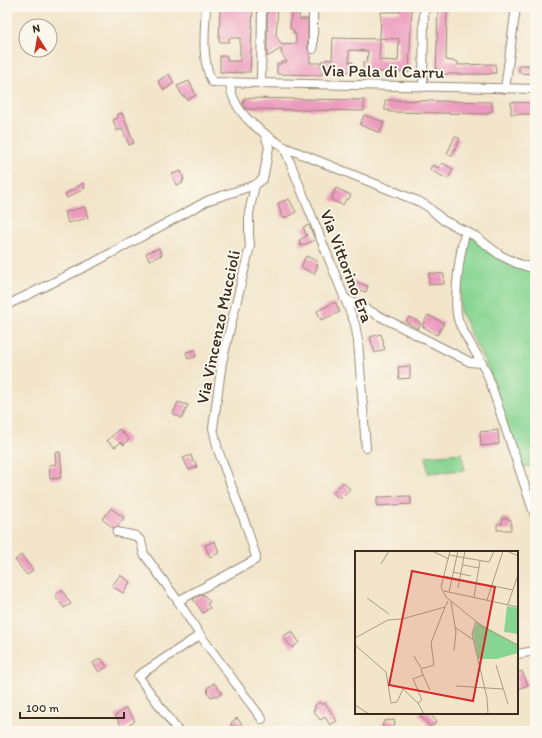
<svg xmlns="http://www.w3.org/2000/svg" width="542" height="738" viewBox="0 0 542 738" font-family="Itim,sans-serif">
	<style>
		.green { fill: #88d593; stroke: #628058 }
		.building { fill: #ec9bbe }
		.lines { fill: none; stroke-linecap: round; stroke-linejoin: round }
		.minor-casing { stroke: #968874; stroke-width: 10 }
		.minor { stroke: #fff; stroke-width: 8 }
		.labels { text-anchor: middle; stroke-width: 4; stroke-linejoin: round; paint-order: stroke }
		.street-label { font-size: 17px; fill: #3b2a1e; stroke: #fbf7ec }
		.inset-road { fill: none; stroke: #a99a85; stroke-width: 1 }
		.view { fill: #d62828; fill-opacity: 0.15; stroke: #d62828; stroke-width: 2 }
		.inset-edge { fill: none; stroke: #3b2a1e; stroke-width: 2 }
	</style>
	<rect width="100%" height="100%" fill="#fbf7ec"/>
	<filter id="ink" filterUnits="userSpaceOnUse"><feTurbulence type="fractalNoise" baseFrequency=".025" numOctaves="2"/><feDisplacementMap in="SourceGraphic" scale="8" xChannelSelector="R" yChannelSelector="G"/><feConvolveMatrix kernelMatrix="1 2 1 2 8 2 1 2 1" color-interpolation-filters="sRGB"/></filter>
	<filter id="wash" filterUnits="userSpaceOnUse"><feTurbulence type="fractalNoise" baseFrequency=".012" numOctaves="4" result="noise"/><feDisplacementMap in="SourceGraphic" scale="16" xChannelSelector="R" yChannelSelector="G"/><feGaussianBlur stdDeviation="0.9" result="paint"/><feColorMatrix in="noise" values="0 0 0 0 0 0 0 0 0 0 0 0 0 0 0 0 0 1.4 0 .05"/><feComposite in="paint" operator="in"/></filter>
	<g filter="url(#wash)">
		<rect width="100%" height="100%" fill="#f2e5ca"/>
		<g class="green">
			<polygon points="472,236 483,246 535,268 535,466 521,467 487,367 460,311 462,248"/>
			<polygon points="462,453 464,470 428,473 426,456"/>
		</g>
		<g id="blocks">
			<g class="building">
				<polygon points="220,7 253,7 250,72 243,72 243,73 220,72 220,56 227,56 227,61 240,61 240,38 229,38 229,42 219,42"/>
				<polygon points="267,7 278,7 276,36 282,45 296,44 296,34 294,34 293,29 290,29 291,7 300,7 299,19 308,19 308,49 310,53 310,63 322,63 322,61 326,61 326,59 332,60 333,38 380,39 379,60 398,61 399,39 380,38 381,12 400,12 400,7 412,7 409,72 363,72 363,62 367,62 368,51 349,50 349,62 353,62 353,72 322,71 322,75 277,74 277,64 281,64 281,62 287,62 281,53 282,48 267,57"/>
				<polygon points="438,7 447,7 446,60 458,62 458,65 495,64 496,73 491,73 491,74 436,74"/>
				<polygon points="519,65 535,65 535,73 534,74 519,73"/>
				<polygon points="169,74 174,83 164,90 158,81"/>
				<polygon points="189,81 196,95 187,100 185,96 183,97 177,86"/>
				<polygon points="244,98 364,100 364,111 247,109 243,105"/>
				<polygon points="385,100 492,102 492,112 488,112 488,114 389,112 389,110 385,110"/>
				<polygon points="511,102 535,103 535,114 511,114"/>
				<polygon points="122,113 134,143 129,145 122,129 117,131 113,120 118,118 117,115"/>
				<polygon points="364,115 384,122 380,133 360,125"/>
				<polygon points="455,136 460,139 452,156 447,154"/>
				<polygon points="442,163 453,169 448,179 430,170 432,165 439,168"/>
				<polygon points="181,171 184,180 182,180 183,183 176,185 172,174"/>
				<polygon points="83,183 85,188 67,198 65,194"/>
				<polygon points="336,188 351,195 348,200 346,199 343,205 331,200"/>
				<polygon points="289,199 296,212 288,217 282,218 278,203"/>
				<polygon points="85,207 88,218 68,223 65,212"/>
				<polygon points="309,225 315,240 301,246 299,240 307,236 303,227"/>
				<polygon points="159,248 162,255 149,260 146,253"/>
				<polygon points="306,256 317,261 315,264 318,265 314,274 301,267"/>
				<polygon points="429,273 444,274 444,284 429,285"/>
				<polygon points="351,280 368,286 366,292 349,287"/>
				<polygon points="335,302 340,312 321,320 317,311"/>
				<polygon points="428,315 444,323 437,335 422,326"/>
				<polygon points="409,317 421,323 418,329 406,322"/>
				<polygon points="381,334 384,343 383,344 385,349 375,353 370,337"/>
				<polygon points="195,350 196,357 188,359 186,352"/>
				<polygon points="410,366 410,378 399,379 398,367"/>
				<polygon points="178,402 188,405 182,418 173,414"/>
				<polygon points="119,429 129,439 124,445 121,442 115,447 107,441"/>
				<polygon points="498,430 499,444 481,446 480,432"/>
				<polygon points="60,452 62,472 61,472 61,478 50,479 49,465 56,464 55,453"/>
				<polygon points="191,455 193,462 195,461 197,467 189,470 183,458"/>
				<polygon points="343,482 350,489 340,499 333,493"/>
				<polygon points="411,496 411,504 377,506 377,497"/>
				<polygon points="111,508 124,518 117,527 113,528 102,519"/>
				<polygon points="502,518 508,518 508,519 511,520 511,530 497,530 497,524 502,524"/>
				<polygon points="215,541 219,553 210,557 205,545"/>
				<polygon points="21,555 33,570 27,575 15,560"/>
				<polygon points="120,575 130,582 123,593 112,586"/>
				<polygon points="62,590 71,604 64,608 55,595"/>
				<polygon points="203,594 210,602 207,604 210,608 203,613 193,599"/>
				<polygon points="292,631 299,642 292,648 283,636"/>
				<polygon points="101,658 107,667 99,672 93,663"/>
				<polygon points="522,671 528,685 518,689 517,686 517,673"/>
				<polygon points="214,683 222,693 217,697 216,695 211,697 207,692 208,691 207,688"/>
				<polygon points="320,702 322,705 325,703 337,721 330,725 325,717 320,720 313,710 316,708 314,706"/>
				<polygon points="126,708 135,721 124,729 115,716"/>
				<polygon points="418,713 429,713 437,722 430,727"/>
				<polygon points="237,718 243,726 242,727 245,731 233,731 230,727 232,726 231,723"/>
				<polygon points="394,720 395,724 391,729 385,729 382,725 384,723 384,721"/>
			</g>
		</g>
	</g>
	<g filter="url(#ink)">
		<use href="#blocks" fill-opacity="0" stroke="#968874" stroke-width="1"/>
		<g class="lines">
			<defs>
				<g id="minor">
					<path d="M206 7C205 32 201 59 212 82L535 89"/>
					<polyline points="313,49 313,7"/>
					<path d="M230 83C232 113 261 132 284 147L420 202 427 206 443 220 475 236 500 255 516 263 535 269"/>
					<polyline points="261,84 262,7"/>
					<polyline points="423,87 424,7"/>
					<polyline points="505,89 516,7"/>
					<polyline points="284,147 355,324 358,341 366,448"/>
					<path d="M466 231C460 249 452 305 459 322 467 341 480 357 488 376L535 516"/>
					<polyline points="344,298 470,362 482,363"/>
					<polyline points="7,305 93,263 209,200 255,185 263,179 269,147 265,135"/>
					<polyline points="117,532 136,536 141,541 144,554 178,601"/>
					<polyline points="200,635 262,719"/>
					<polyline points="517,654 535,651"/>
					<polyline points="178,731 138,676 200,635 178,601 255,560 256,557 247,528 218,450 213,428 222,362 250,246 249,235 249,213 255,185"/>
				</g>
			</defs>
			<use href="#minor" class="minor-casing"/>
			<use href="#minor" class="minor"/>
		</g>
	</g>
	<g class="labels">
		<g class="street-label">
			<text transform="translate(383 71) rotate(1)" y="6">Via Pala di Carru</text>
			<text transform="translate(347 266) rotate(69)" y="6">Via Vittorino Era</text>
			<text transform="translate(218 327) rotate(-78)" y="6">Via Vincenzo Muccioli</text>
		</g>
	</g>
	<g transform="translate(355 551)">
		<rect width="163" height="163" fill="#f2e5ca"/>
		<path d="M152 55 163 57V83L149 81ZM122 71 163 94V102L142 108H123L118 82Z" fill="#88d593"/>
		<path class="inset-road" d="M77 0 94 8M95 0 86 36 91 46 128 76 163 94M152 0 163 5M94 4 134 11 139 0M26 13 34 0M108 14 124 17M98 21 116 25M89 25 158 39M103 37 110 0M89 40 163 56M94 41 103 0M119 46 125 10M12 47 34 63M132 49 148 0M96 51 101 81 99 100M153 53 163 24M121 70 117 83 132 147 133 163M101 77 120 90M0 87 33 69 47 68 90 56 93 50M0 94 31 121 36 152 42 151 48 138 63 152 69 163M59 105 66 117M141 114 153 153M68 124 75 139M101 135 148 138M63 152 67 149 58 128 68 124 66 118 79 114 76 92 90 56M0 154 14 163"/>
		<path class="view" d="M57 20 140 36 118 150 34 134Z"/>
		<rect width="163" height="163" class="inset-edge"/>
	</g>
	<rect width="542" height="738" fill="none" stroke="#fbf7ec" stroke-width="24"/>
	<g transform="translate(38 38) rotate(349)"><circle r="19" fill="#fbf7ec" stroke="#aea59a"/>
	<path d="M0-3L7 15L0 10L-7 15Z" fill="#c8321e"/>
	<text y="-6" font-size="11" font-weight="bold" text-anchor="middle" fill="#3b2a1e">N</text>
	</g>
	<path d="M20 712v6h104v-6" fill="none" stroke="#3b2a1e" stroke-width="2"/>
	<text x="26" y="712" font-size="12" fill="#3b2a1e" stroke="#fbf7ec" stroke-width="3" paint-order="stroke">100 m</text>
</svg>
